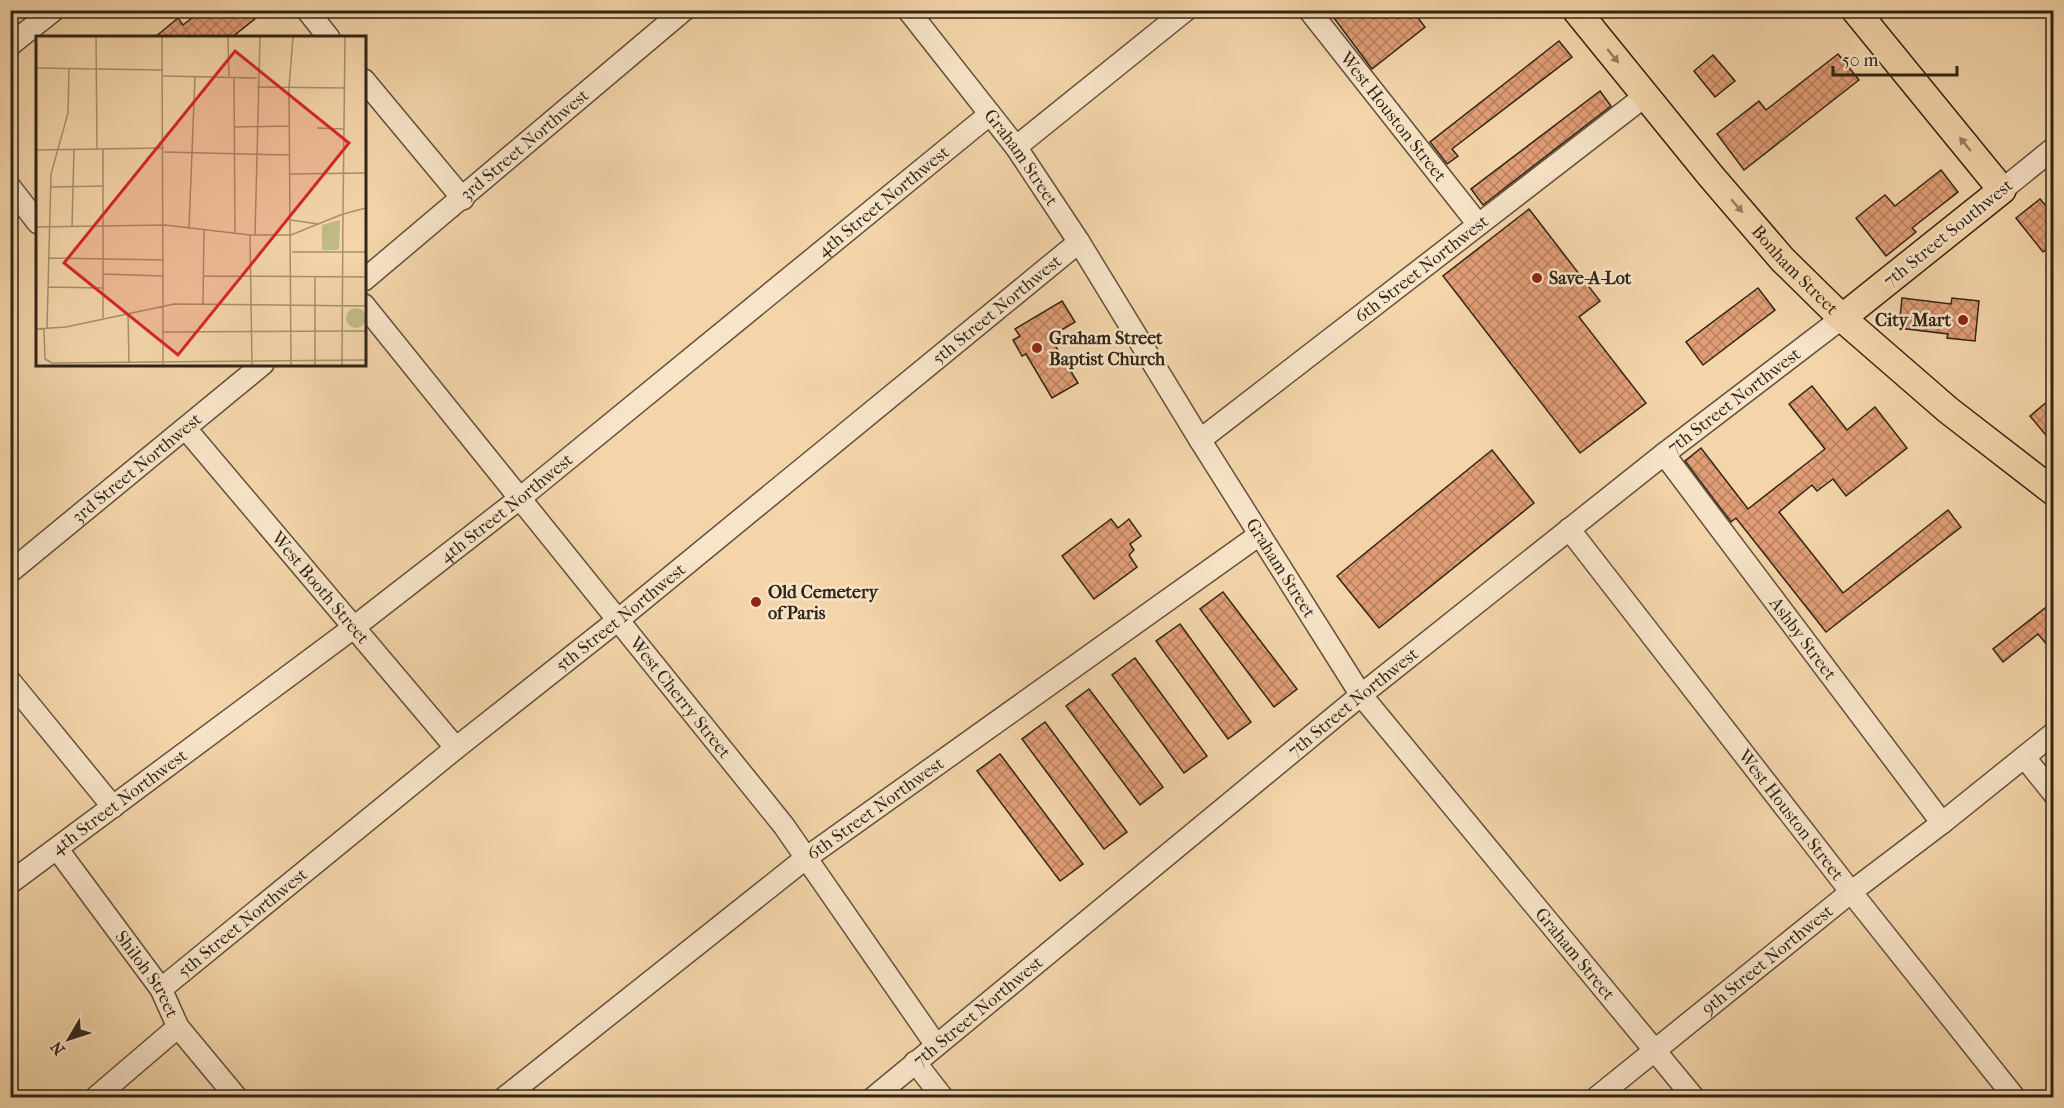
<svg xmlns="http://www.w3.org/2000/svg" width="2064" height="1108" viewBox="0 0 2064 1108" font-family="'IM FELL French Canon',serif">
	<style>
		.building { fill: url(#building-cross-hatch); stroke: #302517; stroke-width: 1.5 }
		.lines { fill: none; stroke-linecap: round; stroke-linejoin: round }
		.minor-casing { stroke: #61513c; stroke-width: 24 }
		.major-casing { stroke: #302517; stroke-width: 30 }
		.minor { stroke: #f8e4c8; stroke-width: 21 }
		.major { stroke: #f4d5aa; stroke-width: 27 }
		.oneway { fill: #927d60 }
		.poi-dot { fill: #8f2418; stroke: #f8e4c8; stroke-width: 2 }
		.labels { text-anchor: middle; stroke-width: 5; stroke-linejoin: round; paint-order: stroke }
		.street-label { font-size: 18px; fill: #302517; stroke: #f8e4c8 }
		.poi-label { font-size: 18px; font-weight: bold; fill: #302517; stroke: #f8e4c8; text-anchor: start }
		.inset-road { fill: none; stroke: #a68f6f; stroke-width: 1.5 }
		.view { fill: #d62828; fill-opacity: 0.15; stroke: #d62828; stroke-width: 3 }
		.inset-edge { fill: none; stroke: #302517; stroke-width: 3 }
	</style>
	<defs>
		<pattern id="building-cross-hatch" width="8" height="8" patternUnits="userSpaceOnUse" patternTransform="scale(1.5)"><rect width="8" height="8" fill="#e19d76"/><path d="M0 0l8 8M0 8l8-8" fill="none" stroke="#b78060"/></pattern>
	</defs>
	<rect width="100%" height="100%" fill="#f4d5aa"/>
	<filter id="stains"><feTurbulence type="fractalNoise" baseFrequency=".00333" numOctaves="4"/><feColorMatrix values="0 0 0 0 .2 0 0 0 0 .09 0 0 0 0 .02 0 0 0 .5 -.17"/></filter>
	<radialGradient id="worn" r=".72"><stop offset=".6" stop-color="#630" stop-opacity="0"/><stop offset="1" stop-color="#630" stop-opacity=".3"/></radialGradient>
	<g class="building">
		<polygon points="202,10 266,10 231,38 154,38 178,18 183,25"/>
		<polygon points="1328,10 1412,10 1425,27 1372,69"/>
		<polygon points="1559,41 1572,57 1452,149 1458,156 1447,164 1430,142"/>
		<polygon points="1838,54 1859,80 1744,170 1717,134 1759,101 1766,110"/>
		<polygon points="1713,55 1735,81 1715,97 1694,71"/>
		<polygon points="1600,91 1611,106 1483,205 1471,189"/>
		<polygon points="1941,170 1958,192 1912,228 1916,232 1886,256 1856,218 1885,195 1895,206"/>
		<polygon points="2040,199 2054,215 2054,243 2043,252 2016,218"/>
		<polygon points="1529,209 1600,301 1579,317 1646,403 1580,453 1443,276"/>
		<polygon points="1758,288 1775,310 1703,365 1686,342"/>
		<polygon points="1902,298 1951,304 1952,298 1979,301 1975,341 1947,338 1948,334 1899,328"/>
		<polygon points="1062,301 1075,322 1053,335 1056,340 1053,342 1078,383 1052,398 1026,354 1022,356 1013,340 1020,336 1015,329"/>
		<polygon points="1812,386 1847,430 1875,407 1907,448 1846,496 1833,479 1817,491 1812,485 1779,512 1843,593 1948,510 1961,527 1826,632 1736,518 1731,522 1685,461 1701,448 1748,509 1825,449 1789,404"/>
		<polygon points="2054,396 2054,445 2030,416"/>
		<polygon points="1492,450 1534,503 1379,628 1337,576"/>
		<polygon points="1111,519 1118,528 1129,519 1141,536 1130,544 1134,550 1129,555 1137,567 1094,599 1062,556"/>
		<polygon points="1223,592 1297,689 1274,707 1200,609"/>
		<polygon points="2054,601 2054,653 2038,634 2003,662 1993,649"/>
		<polygon points="1180,624 1251,722 1228,739 1156,641"/>
		<polygon points="1135,658 1207,756 1184,773 1112,675"/>
		<polygon points="1089,689 1163,787 1140,805 1066,706"/>
		<polygon points="1045,722 1127,832 1104,849 1022,739"/>
		<polygon points="1000,754 1083,864 1060,881 977,771"/>
	</g>
	<g class="lines">
		<defs>
			<g id="minor">
				<polyline points="307,10 329,38"/>
				<path id="s1" d="M908 10 1016 147 1079 242 1200 440 1361 695 1694 1098"/>
				<path id="s2" d="M1309 10 1478 224"/>
				<polyline points="10,45 54,10"/>
				<polyline points="364,80 463,199"/>
				<polyline points="1016,147 1186,10"/>
				<polyline points="10,187 38,223"/>
				<polyline points="2002,190 2054,148"/>
				<path id="s3" d="M364 280 684 10"/>
				<path id="s4" d="M364 305 784 826 936 1045"/>
				<path id="s5" d="M186 429 456 748"/>
				<path id="s6" d="M1200 440 1645 96"/>
				<path id="s7" d="M1664 454 1942 823"/>
				<path id="s8" d="M1569 529 1851 892 2015 1098"/>
				<path id="s9" d="M10 572 263 364"/>
				<polyline points="10,681 113,807"/>
				<polyline points="2025,758 2054,794"/>
				<path id="s10" d="M58 850 161 989 178 1027 237 1098"/>
				<path id="s11" d="M10 883 353 628 519 499 990 114"/>
				<path id="s12" d="M161 989 456 748 618 620 1079 242"/>
				<polyline points="915,1062 943,1098"/>
				<polyline points="95,1098 178,1027"/>
				<path id="s13" d="M504 1098 806 858 1259 535"/>
				<path id="s14" d="M873 1098 1361 695 1664 454 1842 318"/>
				<path id="s15" d="M1596 1098 1851 892 1942 823 2054 733"/>
			</g>
			<g id="major">
				<path id="s16" d="M1576 10 1710 175 1782 259 1842 318 1948 410 2054 492"/>
				<polyline points="1842,318 2002,190 1855,10"/>
			</g>
		</defs>
		<use href="#minor" class="minor-casing"/>
		<use href="#major" class="major-casing"/>
		<use href="#minor" class="minor"/>
		<use href="#major" class="major"/>
	</g>
	<defs><path id="oneway-solid" d="M-6-.8H1V-3.2L6.5 0L1 3.2V.8H-6Z" transform="scale(1.5)"/></defs>
	<g class="oneway">
		<use href="#oneway-solid" transform="translate(1613 56) rotate(51)"/>
		<use href="#oneway-solid" transform="translate(1965 144) rotate(-129)"/>
		<use href="#oneway-solid" transform="translate(1737 206) rotate(49)"/>
	</g>
	<g class="poi-dot">
		<circle cx="1537" cy="278" r="6"/>
		<circle cx="1963" cy="320" r="6"/>
		<circle cx="1037" cy="348" r="6"/>
		<circle cx="756" cy="602" r="6"/>
	</g>
	<g class="labels">
		<g class="street-label">
			<text dy="6" stroke="none"><textPath href="#s2" startOffset="136">West Houston Street</textPath></text>
			<text dy="6" stroke="none"><textPath href="#s3" startOffset="210">3rd Street Northwest</textPath></text>
			<text dy="6" stroke="none"><textPath href="#s1" startOffset="186">Graham Street</textPath></text>
			<text dy="6" stroke="none"><textPath href="#s11" startOffset="1108">4th Street Northwest</textPath></text>
			<text transform="translate(1948 233) rotate(-39)" y="6">7th Street Southwest</text>
			<text dy="6" stroke="none"><textPath href="#s6" startOffset="280">6th Street Northwest</textPath></text>
			<text dy="6" stroke="none"><textPath href="#s16" startOffset="340">Bonham Street</textPath></text>
			<text dy="6" stroke="none"><textPath href="#s12" startOffset="1077">5th Street Northwest</textPath></text>
			<text dy="6" stroke="none"><textPath href="#s14" startOffset="1108">7th Street Northwest</textPath></text>
			<text dy="6" stroke="none"><textPath href="#s9" startOffset="164">3rd Street Northwest</textPath></text>
			<text dy="6" stroke="none"><textPath href="#s11" startOffset="622">4th Street Northwest</textPath></text>
			<text dy="6" stroke="none"><textPath href="#s1" startOffset="672">Graham Street</textPath></text>
			<text dy="6" stroke="none"><textPath href="#s5" startOffset="208">West Booth Street</textPath></text>
			<text dy="6" stroke="none"><textPath href="#s12" startOffset="591">5th Street Northwest</textPath></text>
			<text dy="6" stroke="none"><textPath href="#s7" startOffset="231">Ashby Street</textPath></text>
			<text dy="6" stroke="none"><textPath href="#s4" startOffset="504">West Cherry Street</textPath></text>
			<text dy="6" stroke="none"><textPath href="#s14" startOffset="622">7th Street Northwest</textPath></text>
			<text dy="6" stroke="none"><textPath href="#s11" startOffset="136">4th Street Northwest</textPath></text>
			<text dy="6" stroke="none"><textPath href="#s13" startOffset="471">6th Street Northwest</textPath></text>
			<text dy="6" stroke="none"><textPath href="#s8" startOffset="362">West Houston Street</textPath></text>
			<text dy="6" stroke="none"><textPath href="#s12" startOffset="105">5th Street Northwest</textPath></text>
			<text dy="6" stroke="none"><textPath href="#s1" startOffset="1158">Graham Street</textPath></text>
			<text dy="6" stroke="none"><textPath href="#s15" startOffset="220">9th Street Northwest</textPath></text>
			<text dy="6" stroke="none"><textPath href="#s10" startOffset="153">Shiloh Street</textPath></text>
			<text dy="6" stroke="none"><textPath href="#s14" startOffset="136">7th Street Northwest</textPath></text>
		</g>
		<g class="poi-label">
			<text x="1549" y="284">Save-A-Lot</text>
			<text x="1951" y="326" text-anchor="end">City Mart</text>
			<text x="1049" y="344">Graham Street<tspan x="1049" dy="21">Baptist Church</tspan></text>
			<text x="768" y="598">Old Cemetery<tspan x="768" dy="21">of Paris</tspan></text>
		</g>
	</g>
	<g transform="translate(36 36)">
		<rect width="330" height="330" fill="#f4d5aa"/>
		<path d="M304 184 303 214H286V189ZM310 282a10 10 0 1 1 20 0a10 10 0 1 1-20 0Z" fill="#c0bc85"/>
		<path class="inset-road" d="M60 1 61 114M126 1 127 269M192 1 193 40M0 32 126 34M127 40 221 42M198 41 199 197M221 51 308 52M198 91 254 90M281 92 308 93M0 114 128 112M128 116 254 119M254 138 330 137M15 151 68 150M255 184 282 188M36 190 38 114M0 191 129 189 214 199H255L307 178 309 1M153 192 159 40M214 199 216 329M219 199 224 1M256 216H330M13 222 128 224M67 238 128 240M167 240 330 241M279 241V329M12 251 67 252M167 268 168 193M127 269V296L330 295M92 277 93 327M67 282V113M11 292 15 138 32 77 33 32M0 293 30 291 138 268 330 270M8 293 9 323 16 327 330 324M127 329V296M255 329 253 51 257 1M306 329 307 178 330 172"/>
		<path class="view" d="M199 15 313 107 142 319 28 227Z"/>
		<rect width="330" height="330" class="inset-edge"/>
	</g>
	<rect width="2064" height="1108" fill="none" stroke="#f4d5aa" stroke-width="36"/>
	<rect x="12" y="12" width="2040" height="1084" fill="none" stroke="#302517" stroke-width="3"/>
	<rect x="18" y="18" width="2028" height="1072" fill="none" stroke="#302517" stroke-width="1.5"/>
	<g transform="translate(69 1039) rotate(231)" stroke="#f8e4c8" stroke-width="4.5" paint-order="stroke">
	<path d="M0-4.5L10 22L0 15L-10 22Z" fill="#302517"/>
	<text y="-9" font-size="16" font-weight="bold" text-anchor="middle" fill="#302517">N</text>
	</g>
	<path d="M1833 66v9h124v-9" fill="none" stroke="#302517" stroke-width="3"/>
	<text x="1842" y="66" font-size="18" fill="#302517" stroke="#f8e4c8" stroke-width="4.5" paint-order="stroke">50 m</text>
	<rect width="100%" height="100%" filter="url(#stains)"/>
	<rect width="100%" height="100%" fill="url(#worn)"/>
</svg>
